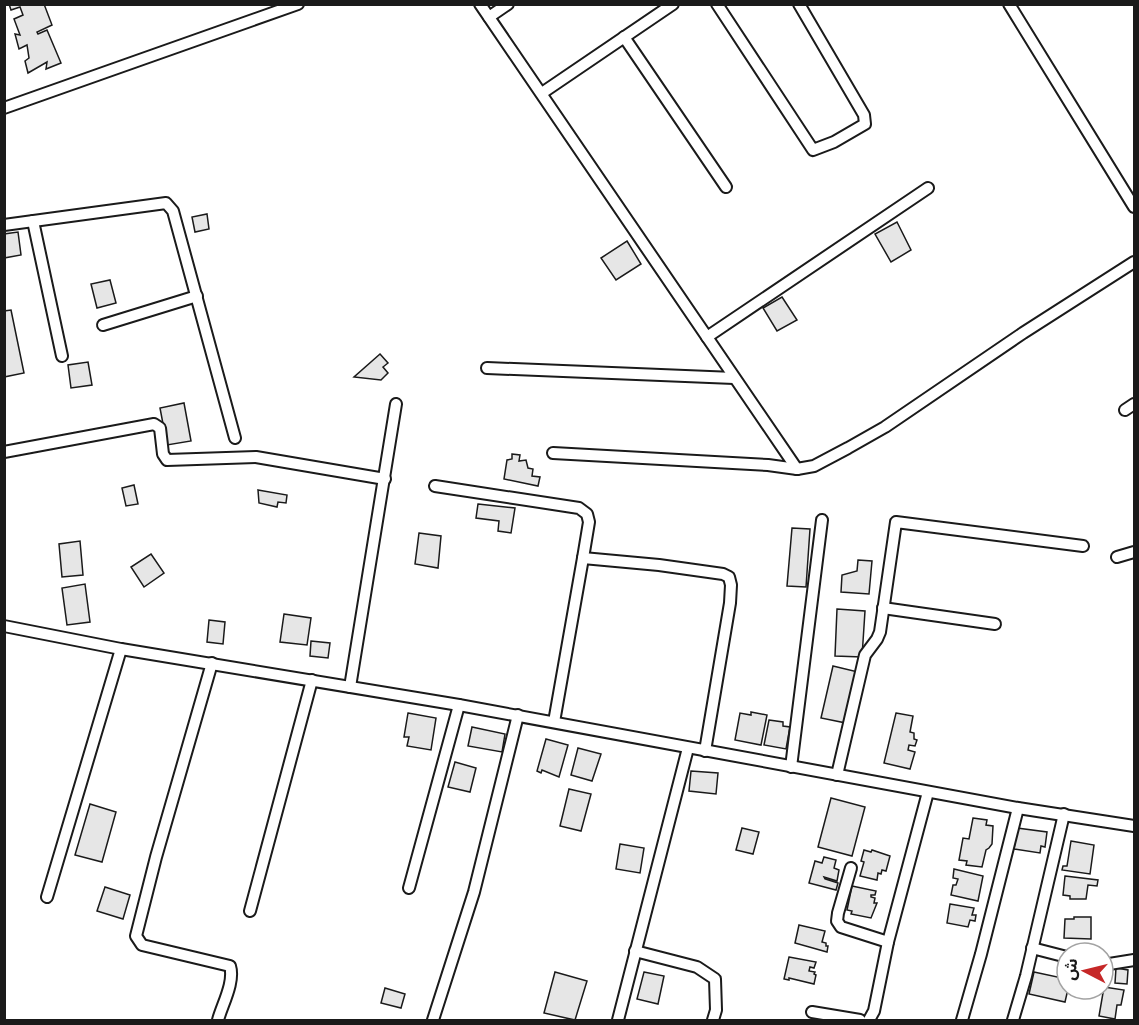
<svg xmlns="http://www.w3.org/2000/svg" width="1139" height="1025" viewBox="0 0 1139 1025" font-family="Roboto,'Noto Sans Arabic',sans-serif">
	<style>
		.building { fill: #e6e6e6; stroke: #1a1a1a; stroke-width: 1.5 }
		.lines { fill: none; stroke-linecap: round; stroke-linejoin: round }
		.street-casing { stroke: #1a1a1a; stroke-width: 14 }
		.street { stroke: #fff; stroke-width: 10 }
	</style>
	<rect width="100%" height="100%" fill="#fff"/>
	<g class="building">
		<polygon points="9,4 44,4 52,25 37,32 38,34 47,30 61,63 46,69 47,62 28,73 25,61 29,58 27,45 19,49 15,34 20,35 14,19 23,15 20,7 11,10"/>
		<polygon points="207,214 209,229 195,232 192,217"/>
		<polygon points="897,222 911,250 891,262 875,234"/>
		<polygon points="18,232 21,255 4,258 4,234"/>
		<polygon points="627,241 641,264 616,280 601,258"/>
		<polygon points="110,280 116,303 97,308 91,284"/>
		<polygon points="782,297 797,320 777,331 763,308"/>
		<polygon points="11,310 24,373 4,377 4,311"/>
		<polygon points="380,354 388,363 383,367 388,373 381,380 354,377"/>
		<polygon points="88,362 92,385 71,388 68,365"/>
		<polygon points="184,403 191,441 167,445 160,408"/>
		<polygon points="512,454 520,455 519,461 526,460 528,468 533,469 532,476 540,477 538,486 504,479 507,460 512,459"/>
		<polygon points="134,485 138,504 126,506 122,488"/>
		<polygon points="258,490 287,495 286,503 278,502 277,507 259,503"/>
		<polygon points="478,504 515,508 511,533 498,531 499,521 476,518"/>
		<polygon points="792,528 810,529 806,587 787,586"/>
		<polygon points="419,533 441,536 438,568 415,564"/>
		<polygon points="80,541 83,575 62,577 59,544"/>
		<polygon points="151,554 164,573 144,587 131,567"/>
		<polygon points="858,560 872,561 869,594 841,592 842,575 857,571"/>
		<polygon points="85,584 90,622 67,625 62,588"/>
		<polygon points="837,609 865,611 862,657 835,656"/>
		<polygon points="284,614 311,618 307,645 280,642"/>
		<polygon points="209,620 225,622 223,644 207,642"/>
		<polygon points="311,641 330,643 328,658 310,656"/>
		<polygon points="833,666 858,672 846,723 821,718"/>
		<polygon points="751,712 767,715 761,745 735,740 740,713 751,715"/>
		<polygon points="408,713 436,718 431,750 407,746 409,737 404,737"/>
		<polygon points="896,713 913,716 910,732 914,733 914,739 917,740 915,746 909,745 908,750 915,752 910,769 884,763"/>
		<polygon points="769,720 783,722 783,726 790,727 786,749 764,745"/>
		<polygon points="472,727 505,734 502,752 468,746"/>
		<polygon points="546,739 568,745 559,777 542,770 541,773 537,771"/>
		<polygon points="578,748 601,754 592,781 571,775"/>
		<polygon points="455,762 476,768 470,792 448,787"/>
		<polygon points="691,771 718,773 716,794 689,791"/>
		<polygon points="569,789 591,794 581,831 560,826"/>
		<polygon points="831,798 865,807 852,856 818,847"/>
		<polygon points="90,804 116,812 102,862 75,855"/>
		<polygon points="973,818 987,820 986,825 993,826 992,844 989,848 986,850 982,867 966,865 967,861 959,860 963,838 969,839"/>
		<polygon points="742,828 759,832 753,854 736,850"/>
		<polygon points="1017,828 1047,832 1045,847 1041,846 1040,853 1014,849"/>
		<polygon points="1071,841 1094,845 1090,874 1062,870 1063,866 1067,866"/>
		<polygon points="620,844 644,848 640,873 616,869"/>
		<polygon points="864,850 871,852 872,850 890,856 886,871 882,870 881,874 878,873 877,880 860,876 864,862 861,861"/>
		<polygon points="824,857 836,860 834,868 839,870 837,881 824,877 825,879 838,883 836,890 809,883 815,861 822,863"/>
		<polygon points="954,869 983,876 978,901 951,895 953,885 956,885 958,879 953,878"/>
		<polygon points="1065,876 1098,880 1097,886 1088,885 1086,899 1070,899 1070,896 1063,895"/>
		<polygon points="852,886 876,891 875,895 871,895 871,897 875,898 874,903 877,903 871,918 851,914 852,911 847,910"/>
		<polygon points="105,887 130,895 123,919 97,911"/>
		<polygon points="950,904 974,908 972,915 976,915 975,921 970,920 968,927 947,923"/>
		<polygon points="1074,917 1091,917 1091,939 1064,938 1065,919 1074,919"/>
		<polygon points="799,925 825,931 822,942 826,943 826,946 828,946 827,952 795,943"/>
		<polygon points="789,957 816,962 814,968 810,967 809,971 815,972 814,974 816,975 814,984 789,978 789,980 784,979"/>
		<polygon points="1116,968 1128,970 1127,984 1115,983"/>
		<polygon points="555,972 587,981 575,1020 544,1013"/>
		<polygon points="644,972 664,976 658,1004 637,999"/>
		<polygon points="1034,972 1067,979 1068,989 1065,1002 1029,994"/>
		<polygon points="1104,987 1124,990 1121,1005 1117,1005 1115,1019 1099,1016"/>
		<polygon points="385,988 405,994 401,1008 381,1003"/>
	</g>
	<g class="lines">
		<defs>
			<g id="street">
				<polyline points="480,4 797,469"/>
				<polyline points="717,4 813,150 834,142 865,124 864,115 799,4"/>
				<polyline points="1009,4 1134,207"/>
				<polyline points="489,17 508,4"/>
				<polyline points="624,37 726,187"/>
				<polyline points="542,93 673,4"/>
				<polyline points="4,108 298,4"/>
				<polyline points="33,221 62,356"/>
				<polyline points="4,225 166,203 173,211 235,438"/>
				<polyline points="103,325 197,296"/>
				<polyline points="707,337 928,188"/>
				<polyline points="487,368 734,378"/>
				<polyline points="1125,410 1134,404"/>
				<polyline points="4,452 154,424 160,428 163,454 167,460 256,457 385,479"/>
				<polyline points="553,453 768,465 797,469 814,466 848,448 885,427 1023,333 1134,262"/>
				<polyline points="435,486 579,508 587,514 589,522 583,558 554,722"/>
				<polyline points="1117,557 1134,552"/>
				<polyline points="583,558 659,565 723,574 729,577 731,585 730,603 705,751"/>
				<polyline points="883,608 995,624"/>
				<polyline points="4,626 121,649 459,705 1018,808 1134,826"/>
				<path d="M212 663 156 857 136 936 142 945 230 966C235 982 222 1005 218 1020"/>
				<polyline points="350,687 396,404"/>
				<polyline points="791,767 822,520"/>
				<polyline points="837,775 865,655 877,639 880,632 896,522 1083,546"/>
				<polyline points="851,868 838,913 837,921 841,927 888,942"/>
				<polyline points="409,888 459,705"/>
				<polyline points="47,897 121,649"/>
				<polyline points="250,911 312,680"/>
				<polyline points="1032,948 1067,957"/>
				<polyline points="635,951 697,967 715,979 716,1010 713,1020"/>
				<polyline points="1103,965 1134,960"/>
				<polyline points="812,1012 860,1020"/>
				<polyline points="433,1020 474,892 518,715"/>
				<polyline points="618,1020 688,748"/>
				<polyline points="869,1020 874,1011 888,942 928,792"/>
				<polyline points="962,1020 981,954 1018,808"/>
				<polyline points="1013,1020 1026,976 1064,814"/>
			</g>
		</defs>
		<use href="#street" class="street-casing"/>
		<use href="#street" class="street"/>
	</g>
	<rect width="1139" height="1025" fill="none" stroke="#1a1a1a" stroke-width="12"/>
	<g transform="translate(1085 971) rotate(277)"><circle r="28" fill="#ffffff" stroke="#a3a3a3" stroke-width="1.5"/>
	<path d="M0-4.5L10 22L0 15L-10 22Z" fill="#c62828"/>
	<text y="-9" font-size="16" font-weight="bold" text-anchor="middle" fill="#1a1a1a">ش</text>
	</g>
</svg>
